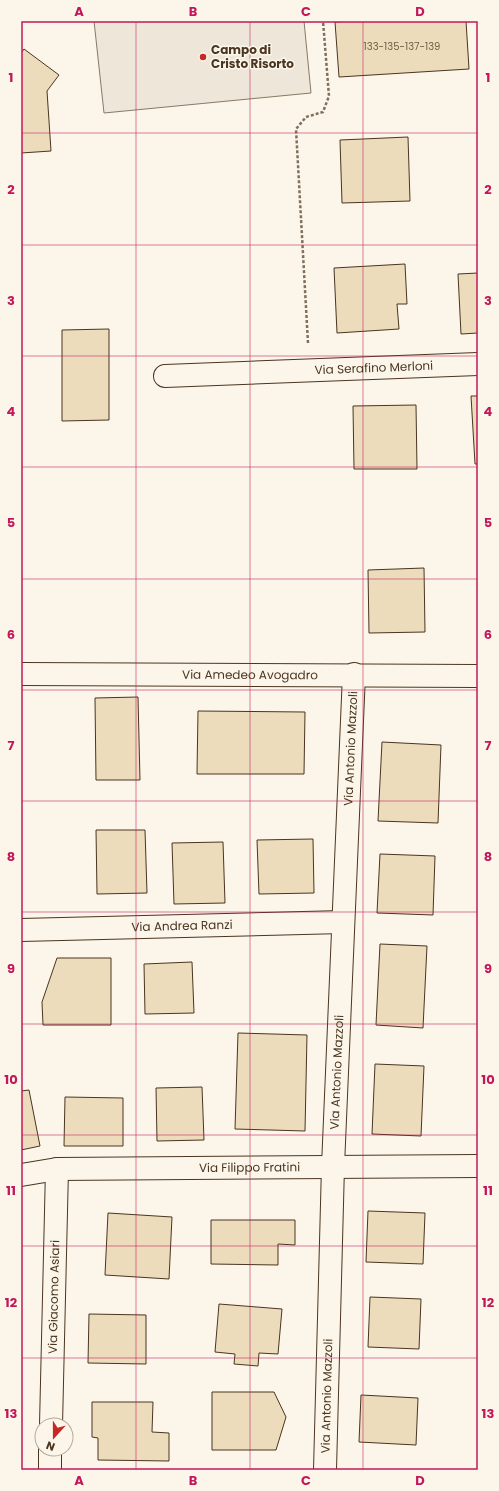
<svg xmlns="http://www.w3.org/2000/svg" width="499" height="1491" viewBox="0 0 499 1491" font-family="Poppins,sans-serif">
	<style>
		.green { fill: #ede6d9; stroke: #887966 }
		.building { fill: #ecdcbc; stroke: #4a3520 }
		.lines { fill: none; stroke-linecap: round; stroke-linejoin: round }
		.minor-casing { stroke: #4a3520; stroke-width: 24 }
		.path { stroke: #7f6f5c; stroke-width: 2.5; stroke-dasharray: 3 2; stroke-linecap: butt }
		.minor { stroke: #fbf6e9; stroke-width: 22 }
		.grid { fill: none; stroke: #c2185b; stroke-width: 1; stroke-opacity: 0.55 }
		.poi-dot { fill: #c62828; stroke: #fbf6e9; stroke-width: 1.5 }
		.labels { text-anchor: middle; stroke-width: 3; stroke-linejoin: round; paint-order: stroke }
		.number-label { font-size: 10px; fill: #725f47 }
		.poi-label { font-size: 12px; font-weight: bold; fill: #4a3520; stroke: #fbf6e9; text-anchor: start }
		.street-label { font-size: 12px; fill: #4a3520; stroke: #fbf6e9 }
		.neatline { fill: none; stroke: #c2185b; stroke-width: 1.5 }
		.grid-label { font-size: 13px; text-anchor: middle; font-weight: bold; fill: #c2185b }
	</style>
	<rect width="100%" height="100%" fill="#fbf6e9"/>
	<polygon class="green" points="94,21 304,21 311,93 104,113"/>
	<g class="building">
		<polygon points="353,21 466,21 469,69 339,77 335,22"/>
		<polygon points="24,49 59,75 47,91 51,151 21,153 21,53"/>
		<polygon points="408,137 410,201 342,203 340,140"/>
		<polygon points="405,264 407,304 397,304 399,329 337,333 334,268"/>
		<polygon points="478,273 478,333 461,334 458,274"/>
		<polygon points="109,329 109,420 62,421 62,330"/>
		<polygon points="471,396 478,396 478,464 475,464"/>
		<polygon points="416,405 417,469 354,469 353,406"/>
		<polygon points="424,568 425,632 369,633 368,570"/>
		<polygon points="138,697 140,780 96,780 95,698"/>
		<polygon points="198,711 305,712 304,774 197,774"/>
		<polygon points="382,742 441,745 438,823 378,821"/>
		<polygon points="96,830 145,830 147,893 97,894"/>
		<polygon points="313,839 314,893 259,894 257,840"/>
		<polygon points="223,842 225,903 174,904 172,843"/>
		<polygon points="380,854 435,856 433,915 377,913"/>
		<polygon points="380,944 427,946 423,1028 376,1025"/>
		<polygon points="57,958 111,958 111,1025 43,1025 42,1002"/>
		<polygon points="192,962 194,1013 145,1014 144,964"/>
		<polygon points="238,1033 307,1035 305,1131 235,1129"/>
		<polygon points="375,1064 424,1066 421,1136 372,1134"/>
		<polygon points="202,1087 204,1140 157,1141 156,1088"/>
		<polygon points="29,1090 40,1146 21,1150 21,1091"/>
		<polygon points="65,1097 123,1098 123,1146 64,1146"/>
		<polygon points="368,1211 425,1213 423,1264 366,1262"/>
		<polygon points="108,1213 172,1217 169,1279 105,1275"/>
		<polygon points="211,1220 295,1220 295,1245 278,1244 278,1265 211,1264"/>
		<polygon points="370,1297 421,1299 419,1349 368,1347"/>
		<polygon points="219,1304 282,1309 278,1354 259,1353 258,1366 234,1364 235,1354 215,1352"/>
		<polygon points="89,1314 146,1315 146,1364 88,1363"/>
		<polygon points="212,1392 274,1392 286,1417 276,1450 212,1450"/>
		<polygon points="361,1395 418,1398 416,1445 359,1442"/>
		<polygon points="92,1402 153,1402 152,1432 169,1433 169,1461 98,1460 98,1438 92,1437"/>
	</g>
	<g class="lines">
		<defs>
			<g id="minor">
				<path id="s1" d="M165 376 478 364"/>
				<path id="s2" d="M21 674 478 676"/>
				<path id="s3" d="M21 930 343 922"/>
				<path id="s4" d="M21 1175 57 1169 478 1166"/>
				<path id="s5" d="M51 1425 57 1169"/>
				<polyline points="50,1470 50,1449"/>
				<path id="s6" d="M325 1470 333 1166 354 674"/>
			</g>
		</defs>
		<use href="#minor" class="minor-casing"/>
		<polyline class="path" points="308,343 296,129 306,117 323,112 329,96 323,21"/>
		<use href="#minor" class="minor"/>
	</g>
	<path class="grid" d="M136 21V1470M250 21V1470M363 21V1470M21 133H478M21 245H478M21 356H478M21 467H478M21 579H478M21 690H478M21 801H478M21 912H478M21 1024H478M21 1135H478M21 1246H478M21 1358H478"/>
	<circle class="poi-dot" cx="203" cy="57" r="4"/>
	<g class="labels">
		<g class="number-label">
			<text x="402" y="50">133-135-137-139</text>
		</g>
		<g class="poi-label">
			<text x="211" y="54">Campo di<tspan x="211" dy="14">Cristo Risorto</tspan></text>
		</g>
		<g class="street-label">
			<text dy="4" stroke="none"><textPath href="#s1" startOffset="209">Via Serafino Merloni</textPath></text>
			<text dy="4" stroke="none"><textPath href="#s2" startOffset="229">Via Amedeo Avogadro</textPath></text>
			<text dy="4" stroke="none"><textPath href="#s6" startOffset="722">Via Antonio Mazzoli</textPath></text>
			<text dy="4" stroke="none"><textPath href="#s3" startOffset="161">Via Andrea Ranzi</textPath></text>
			<text dy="4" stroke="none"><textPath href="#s6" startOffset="398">Via Antonio Mazzoli</textPath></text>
			<text dy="4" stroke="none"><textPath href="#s4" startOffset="229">Via Filippo Fratini</textPath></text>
			<text dy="4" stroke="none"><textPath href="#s5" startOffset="128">Via Giacomo Asiari</textPath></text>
			<text dy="4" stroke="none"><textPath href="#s6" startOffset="74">Via Antonio Mazzoli</textPath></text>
		</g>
	</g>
	<rect width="499" height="1491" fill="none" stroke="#fbf6e9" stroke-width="44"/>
	<g transform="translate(54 1437) rotate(201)"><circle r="19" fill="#fbf6e9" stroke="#b4a999"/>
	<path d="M0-3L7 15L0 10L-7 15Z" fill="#c62828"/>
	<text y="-6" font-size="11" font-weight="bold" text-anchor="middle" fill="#4a3520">N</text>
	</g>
	<rect x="22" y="22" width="455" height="1447" class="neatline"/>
	<g class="grid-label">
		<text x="79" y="16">A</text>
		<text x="193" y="16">B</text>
		<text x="306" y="16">C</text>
		<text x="420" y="16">D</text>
		<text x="11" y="82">1</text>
		<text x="488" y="82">1</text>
		<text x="11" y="194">2</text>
		<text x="488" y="194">2</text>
		<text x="11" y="305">3</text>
		<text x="488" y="305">3</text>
		<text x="11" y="416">4</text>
		<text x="488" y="416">4</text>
		<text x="11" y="527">5</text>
		<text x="488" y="527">5</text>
		<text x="11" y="639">6</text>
		<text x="488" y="639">6</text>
		<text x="11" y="750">7</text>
		<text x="488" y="750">7</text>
		<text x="11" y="861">8</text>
		<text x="488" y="861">8</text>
		<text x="11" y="973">9</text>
		<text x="488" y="973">9</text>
		<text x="11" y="1084">10</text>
		<text x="488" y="1084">10</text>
		<text x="11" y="1195">11</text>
		<text x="488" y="1195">11</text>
		<text x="11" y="1307">12</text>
		<text x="488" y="1307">12</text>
		<text x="11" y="1418">13</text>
		<text x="488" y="1418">13</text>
		<text x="79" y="1485">A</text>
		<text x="193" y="1485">B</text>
		<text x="306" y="1485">C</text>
		<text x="420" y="1485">D</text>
	</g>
</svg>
